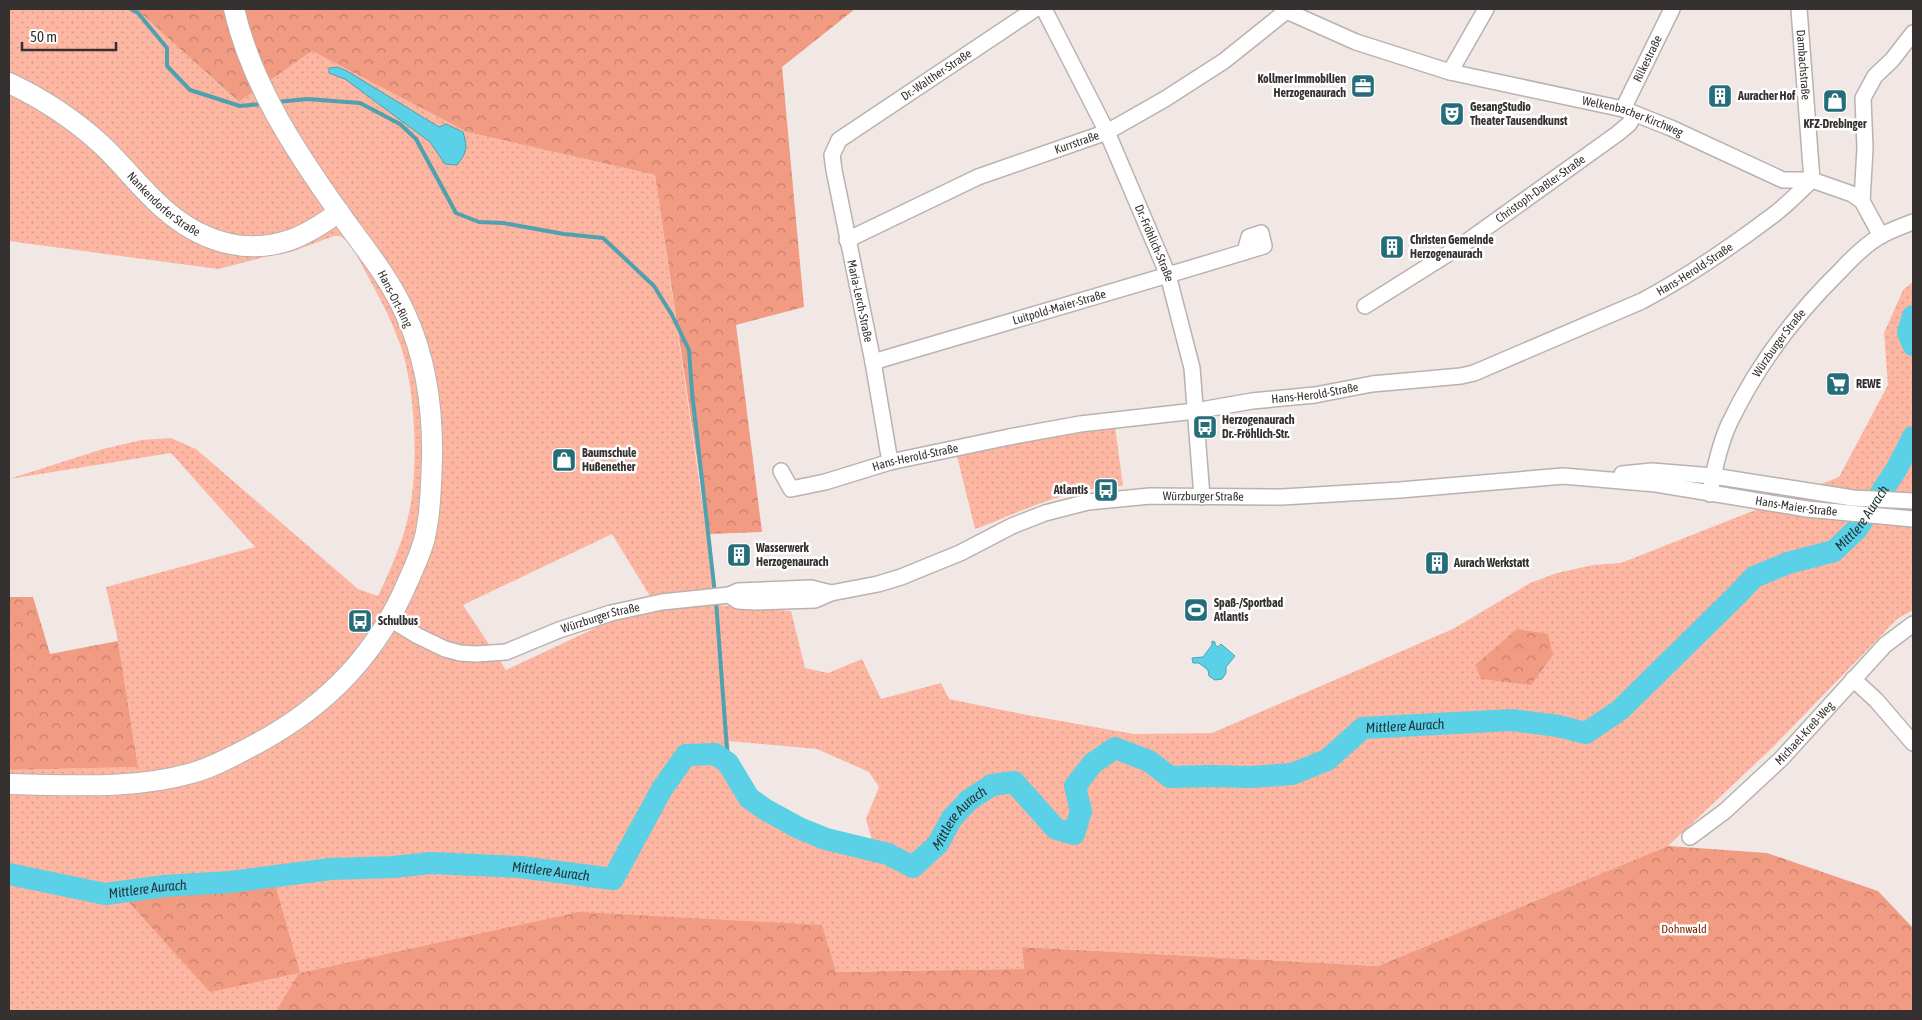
<svg xmlns="http://www.w3.org/2000/svg" width="1922" height="1020" viewBox="0 0 1922 1020" font-family="'Asap Condensed',sans-serif">
	<style>
		.grass { fill: url(#grass-dots); fill-rule: evenodd }
		.forest { fill: url(#forest-crowns) }
		.water { fill: #5ad1e6; stroke: #4fa1af }
		.lines { fill: none; stroke-linecap: round; stroke-linejoin: round }
		.stream { stroke: #4fa1af; stroke-width: 4 }
		.river { stroke: #5ad1e6; stroke-width: 22 }
		.minor-casing { stroke: #bbb1af; stroke-width: 18 }
		.major-casing { stroke: #bbb1af; stroke-width: 22 }
		.minor { stroke: #fff; stroke-width: 15 }
		.major { stroke: #fff; stroke-width: 20 }
		.labels { text-anchor: middle; stroke-width: 5; stroke-linejoin: round; paint-order: stroke }
		.street-label { font-size: 12px; fill: #353130; stroke: #fff }
		.poi-label { font-size: 12px; font-weight: bold; fill: #353130; stroke: #fff; text-anchor: start }
		.park-label { font-size: 12px; fill: #852100; stroke: #fff }
		.water-label { font-size: 14px; font-style: italic; fill: #1c3135; stroke: #fff }
	</style>
	<defs>
		<pattern id="grass-dots" width="8" height="8" patternUnits="userSpaceOnUse" patternTransform="scale(1.25)"><rect width="8" height="8" fill="#fdb6a2"/><path d="M2 2h.1M6 6h.1" fill="none" stroke="#d99d8c" stroke-width="1.8" stroke-linecap="round"/></pattern>
		<pattern id="forest-crowns" width="20" height="18" patternUnits="userSpaceOnUse" patternTransform="scale(1.25)"><rect width="20" height="18" fill="#f19b83"/><path d="M2 6a3 3 0 1 1 6 0M12 15a3 3 0 1 1 6 0" fill="none" stroke="#c47f6c"/></pattern>
	</defs>
	<rect width="100%" height="100%" fill="#f1e7e4"/>
	<g class="grass">
		<path d="M9 9H136L239 102 312 51 467 132 655 175 717 605 791 611 805 668 828 673 862 659 881 699 941 683 949 699 1027 715 1134 734 1212 733 1453 629 1530 583 1557 573 1593 565 1621 563 1839 477 1888 385 1884 333 1903 290 1913 282V610L1897 619 1772 748 1668 846 1378 966 1022 947 1024 969 835 972 300 973 276 1011H9V770L138 767 118 641 106 587 255 547 171 453 9 479 103 449 142 440 171 438 196 449 358 589 378 596C392 567 406 535 411 502 418 458 415 389 401 347 390 313 370 282 354 250L348 242 340 236H334L291 252 265 257 218 269 9 241ZM612 534 653 601 506 670 463 605ZM729 741 817 749 869 772 879 787 866 819 872 840 863 844 827 837 766 809 750 797 731 762Z"/>
		<path d="M1115 427 1123 486C1072 486 1023 511 975 529L957 456 1025 441Z"/>
	</g>
	<g class="forest">
		<polygon points="136,9 855,9 782,67 804,307 736,325 762,532 708,534 655,175 467,132 312,51 239,102"/>
		<polygon points="9,597 33,597 50,654 118,641 138,767 9,770"/>
		<polygon points="1517,629 1548,634 1553,655 1531,685 1481,679 1475,665"/>
		<polygon points="1668,846 1767,853 1878,891 1913,928 1913,1011 276,1011 299,973 210,992 117,889 272,873 300,973 579,912 822,925 836,972 1024,969 1022,947 1378,966"/>
	</g>
	<g class="water">
		<path d="M337 67 347 71 439 127 446 124 463 132C468 148 467 152 457 165L445 164 430 142 345 79 329 73V68Z"/>
		<polygon points="1212,641 1215,642 1215,645 1218,647 1221,644 1235,656 1226,667 1226,673 1222,679 1215,680 1209,676 1208,670 1199,663 1193,663 1192,658 1203,657 1212,645"/>
	</g>
	<g class="lines">
		<g class="stream">
			<polyline points="131,9 138,13 167,48 167,66 190,90 240,106 263,104"/>
			<polyline points="277,102 307,99 360,103 400,124 416,139 456,213 479,222 503,223 564,234 603,238 654,286 672,315 689,350 692,392 715,594"/>
			<polyline points="716,601 728,763"/>
		</g>
		<g class="river">
			<polyline points="1913,316 1908,332 1913,345"/>
			<path id="s1" d="M9 874 105 894 165 886 230 882 331 869 393 867 431 863 520 867 613 879 662 789 686 755 715 754 728 763 749 798 766 810 799 828 826 839 888 854 913 867 938 844 952 818 969 800 992 785 1014 782 1056 829 1074 834 1081 811 1075 786 1093 763 1115 748 1149 761 1170 777 1209 776 1251 777 1292 774 1327 760 1363 728 1512 720 1558 726 1586 733 1620 710 1737 595 1754 577 1788 563 1834 551 1857 529 1896 470 1913 437"/>
		</g>
		<defs>
			<g id="minor">
				<path id="s2" d="M1044 9 1107 132 1168 275 1192 368 1202 497"/>
				<path id="s3" d="M1282 9 1356 42 1450 72 1623 109 1671 128 1783 180H1812L1852 194 1862 201 1881 236"/>
				<path id="s4" d="M1799 9 1812 180"/>
				<polyline points="1450,72 1486,9"/>
				<path id="s5" d="M1623 109 1672 9"/>
				<polyline points="1862,201 1865,148 1863,98 1875,76 1892,60 1913,33"/>
				<path id="s6" d="M847 240 978 177 1107 132 1165 99 1224 61 1289 9"/>
				<path id="s7" d="M1365 306 1462 245 1617 134 1629 124 1635 114"/>
				<path id="s8" d="M873 362C1004 323 1134 286 1264 246L1261 233 1249 237 1245 252"/>
				<path id="s9" d="M890 462 873 362 834 170 832 155 839 140 1035 9"/>
				<path id="s10" d="M781 471 791 489 825 482 890 462 1009 437 1080 424 1195 411 1252 401 1315 395 1372 384 1461 376 1474 373 1642 301C1687 277 1731 247 1772 216 1786 206 1799 192 1812 180"/>
				<polyline points="1622,474 1652,471 1713,476 1853,498 1913,501"/>
				<path id="s11" d="M1710 494C1714 470 1719 446 1729 424 1756 367 1796 314 1841 270 1853 257 1866 244 1882 235 1892 230 1902 226 1913 222"/>
				<path id="s12" d="M729 595 738 601 754 602 815 600 831 593 878 584 901 577 960 553 1012 526 1045 513 1088 502 1150 496 1282 497 1400 490 1563 476 1656 484 1807 509 1913 519"/>
				<path id="s13" d="M390 619 418 636 445 649 460 653 476 654 506 652 559 630 611 613 662 602 729 595 738 591 811 588 831 593"/>
				<polyline points="1853,679 1876,700 1913,743"/>
				<path id="s14" d="M1690 837 1725 811 1781 759 1885 645 1913 624"/>
			</g>
			<g id="major">
				<path id="s15" d="M9 83C43 99 75 120 103 146 124 166 142 190 164 209 199 240 244 256 290 240 307 234 324 223 339 212"/>
				<path d="M9 784C69 785 133 790 192 773 214 767 237 754 258 743 328 705 378 653 409 579 416 563 425 544 427 526 431 505 431 482 432 460 433 410 426 358 405 313 388 275 361 244 338 211 294 149 251 83 234 9"/>
			</g>
		</defs>
		<use href="#minor" class="minor-casing"/>
		<use href="#major" class="major-casing"/>
		<use href="#minor" class="minor"/>
		<use href="#major" class="major"/>
	</g>
	<defs>
		<symbol id="office-square" viewBox="-11 -11 22 22"><rect x="-9" y="-9" width="18" height="18" rx="4" fill="#246d79" stroke="#fff"/><path d="M-6-3h4V-5.5h4V-3h4V5H-6ZM-1-4.5V-3h2v-1.5ZM-6 0V1H6V0Z" fill="#fff"/></symbol>
		<symbol id="building-square" viewBox="-11 -11 22 22"><rect x="-9" y="-9" width="18" height="18" rx="4" fill="#246d79" stroke="#fff"/><path d="M-4-6H4V6H1V3H-1V6H-4ZM-2.5-4.3h1.7v1.8h-1.7ZM.8-4.3h1.7v1.8H.8ZM-2.5-1h1.7V.8h-1.7ZM.8-1h1.7V.8H.8Z" fill="#fff"/></symbol>
		<symbol id="shop-square" viewBox="-11 -11 22 22"><rect x="-9" y="-9" width="18" height="18" rx="4" fill="#246d79" stroke="#fff"/><path d="M-5-2.5h2.3a2.7 3.5 0 0 1 5.4 0H5L5.5 6h-11ZM-1.5-2.5h3a1.5 2.3 0 0 0-3 0Z" fill="#fff"/></symbol>
		<symbol id="theatre-square" viewBox="-11 -11 22 22"><rect x="-9" y="-9" width="18" height="18" rx="4" fill="#246d79" stroke="#fff"/><path d="M-5-5.5Q0-4 5-5.5V0Q5 5 0 6Q-5 5-5 0ZM-3.3-2.5H-1v1.5H-3.3ZM1-2.5H3.3v1.5H1ZM-2.8 1Q0 5.5 2.8 1Z" fill="#fff"/></symbol>
		<symbol id="supermarket-square" viewBox="-11 -11 22 22"><rect x="-9" y="-9" width="18" height="18" rx="4" fill="#246d79" stroke="#fff"/><path d="M-6-5.5h2.5l.6 2H6L4.5 2H-2.5L-4.4-4H-6ZM-1.5 3.2a1.3 1.3 0 1 0 .1 0ZM3 3.2a1.3 1.3 0 1 0 .1 0Z" fill="#fff"/></symbol>
		<symbol id="bus-square" viewBox="-11 -11 22 22"><rect x="-9" y="-9" width="18" height="18" rx="4" fill="#246d79" stroke="#fff"/><path d="M-5-6H5V4H4V6H2V4H-2V6H-4V4H-5ZM-3.5-4V0h7V-4ZM-3.5 1.2v1.5H-2V1.2ZM2 1.2v1.5H3.5V1.2Z" fill="#fff"/></symbol>
		<symbol id="stadium-square" viewBox="-11 -11 22 22"><rect x="-9" y="-9" width="18" height="18" rx="4" fill="#246d79" stroke="#fff"/><path d="M0-5a6.5 5 0 1 0 0 10a6.5 5 0 1 0 0-10ZM-3.5-1.8h7v3.6h-7Z" fill="#fff"/></symbol>
	</defs>
	<g fill-rule="evenodd">
		<use href="#office-square" x="1349" y="72" width="28" height="28"/>
		<use href="#building-square" x="1706" y="82" width="28" height="28"/>
		<use href="#shop-square" x="1821" y="87" width="28" height="28"/>
		<use href="#theatre-square" x="1438" y="100" width="28" height="28"/>
		<use href="#building-square" x="1378" y="233" width="28" height="28"/>
		<use href="#supermarket-square" x="1824" y="370" width="28" height="28"/>
		<use href="#bus-square" x="1191" y="413" width="28" height="28"/>
		<use href="#shop-square" x="550" y="446" width="28" height="28"/>
		<use href="#bus-square" x="1092" y="476" width="28" height="28"/>
		<use href="#building-square" x="725" y="541" width="28" height="28"/>
		<use href="#building-square" x="1423" y="549" width="28" height="28"/>
		<use href="#stadium-square" x="1182" y="596" width="28" height="28"/>
		<use href="#bus-square" x="346" y="607" width="28" height="28"/>
	</g>
	<g class="labels">
		<g class="street-label">
			<text dy="4" stroke="none"><textPath href="#s5" startOffset="56">Rilkestraße</textPath></text>
			<text dy="4" stroke="none"><textPath href="#s4" startOffset="56">Dambachstraße</textPath></text>
			<text dy="4" stroke="none"><textPath href="#s9" startOffset="446">Dr.-Walther-Straße</textPath></text>
			<text dy="4" stroke="none"><textPath href="#s3" startOffset="368">Welkenbacher Kirchweg</textPath></text>
			<text dy="4" stroke="none"><textPath href="#s6" startOffset="250">Kurrstraße</textPath></text>
			<text dy="4" stroke="none"><textPath href="#s7" startOffset="211">Christoph-Daßler-Straße</textPath></text>
			<text dy="4" stroke="none"><textPath href="#s15" startOffset="198">Nankendorfer Straße</textPath></text>
			<text dy="4" stroke="none"><textPath href="#s2" startOffset="259">Dr.-Fröhlich-Straße</textPath></text>
			<text dy="4" stroke="none"><textPath href="#s10" startOffset="959">Hans-Herold-Straße</textPath></text>
			<text transform="translate(395 299) rotate(63)" y="4">Hans-Ort-Ring</text>
			<text transform="translate(860 301) rotate(78)" y="4">Maria-Lerch-Straße</text>
			<text dy="4" stroke="none"><textPath href="#s8" startOffset="194">Luitpold-Maier-Straße</textPath></text>
			<text dy="4" stroke="none"><textPath href="#s11" startOffset="168">Würzburger Straße</textPath></text>
			<text dy="4" stroke="none"><textPath href="#s10" startOffset="554">Hans-Herold-Straße</textPath></text>
			<text dy="4" stroke="none"><textPath href="#s10" startOffset="149">Hans-Herold-Straße</textPath></text>
			<text dy="4" stroke="none"><textPath href="#s12" startOffset="495">Würzburger Straße</textPath></text>
			<text dy="4" stroke="none"><textPath href="#s12" startOffset="1091">Hans-Maier-Straße</textPath></text>
			<text dy="4" stroke="none"><textPath href="#s13" startOffset="225">Würzburger Straße</textPath></text>
			<text dy="4" stroke="none"><textPath href="#s14" startOffset="155">Michael-Kreß-Weg</textPath></text>
		</g>
		<g class="poi-label">
			<text x="1346" y="83" text-anchor="end">Kollmer Immobilien<tspan x="1346" dy="14">Herzogenaurach</tspan></text>
			<text x="1738" y="100">Auracher Hof</text>
			<text x="1470" y="111">GesangStudio<tspan x="1470" dy="14">Theater Tausendkunst</tspan></text>
			<text x="1835" y="128" text-anchor="middle">KFZ-Drebinger</text>
			<text x="1410" y="244">Christen Gemeinde<tspan x="1410" dy="14">Herzogenaurach</tspan></text>
			<text x="1856" y="388">REWE</text>
			<text x="1222" y="424">Herzogenaurach<tspan x="1222" dy="14">Dr.-Fröhlich-Str.</tspan></text>
			<text x="582" y="457">Baumschule<tspan x="582" dy="14">Hußenether</tspan></text>
			<text x="1088" y="494" text-anchor="end">Atlantis</text>
			<text x="756" y="552">Wasserwerk<tspan x="756" dy="14">Herzogenaurach</tspan></text>
			<text x="1454" y="567">Aurach Werkstatt</text>
			<text x="1214" y="607">Spaß-/Sportbad<tspan x="1214" dy="14">Atlantis</tspan></text>
			<text x="378" y="625">Schulbus</text>
		</g>
		<g class="park-label">
			<text x="1684" y="933">Dohnwald</text>
		</g>
		<g class="water-label">
			<text dy="5" stroke="none"><textPath href="#s1" startOffset="2196">Mittlere Aurach</textPath></text>
			<text dy="5" stroke="none"><textPath href="#s1" startOffset="1656">Mittlere Aurach</textPath></text>
			<text dy="5" stroke="none"><textPath href="#s1" startOffset="1086">Mittlere Aurach</textPath></text>
			<text dy="5" stroke="none"><textPath href="#s1" startOffset="546">Mittlere Aurach</textPath></text>
			<text dy="5" stroke="none"><textPath href="#s1" startOffset="141">Mittlere Aurach</textPath></text>
		</g>
	</g>
	<rect width="1922" height="1020" fill="none" stroke="#353130" stroke-width="20"/>
	<path d="M22 42v8h94v-8" fill="none" stroke="#353130" stroke-width="2.5"/>
	<text x="30" y="42" font-size="15" fill="#353130" stroke="#ffffff" stroke-width="4" paint-order="stroke">50 m</text>
</svg>
